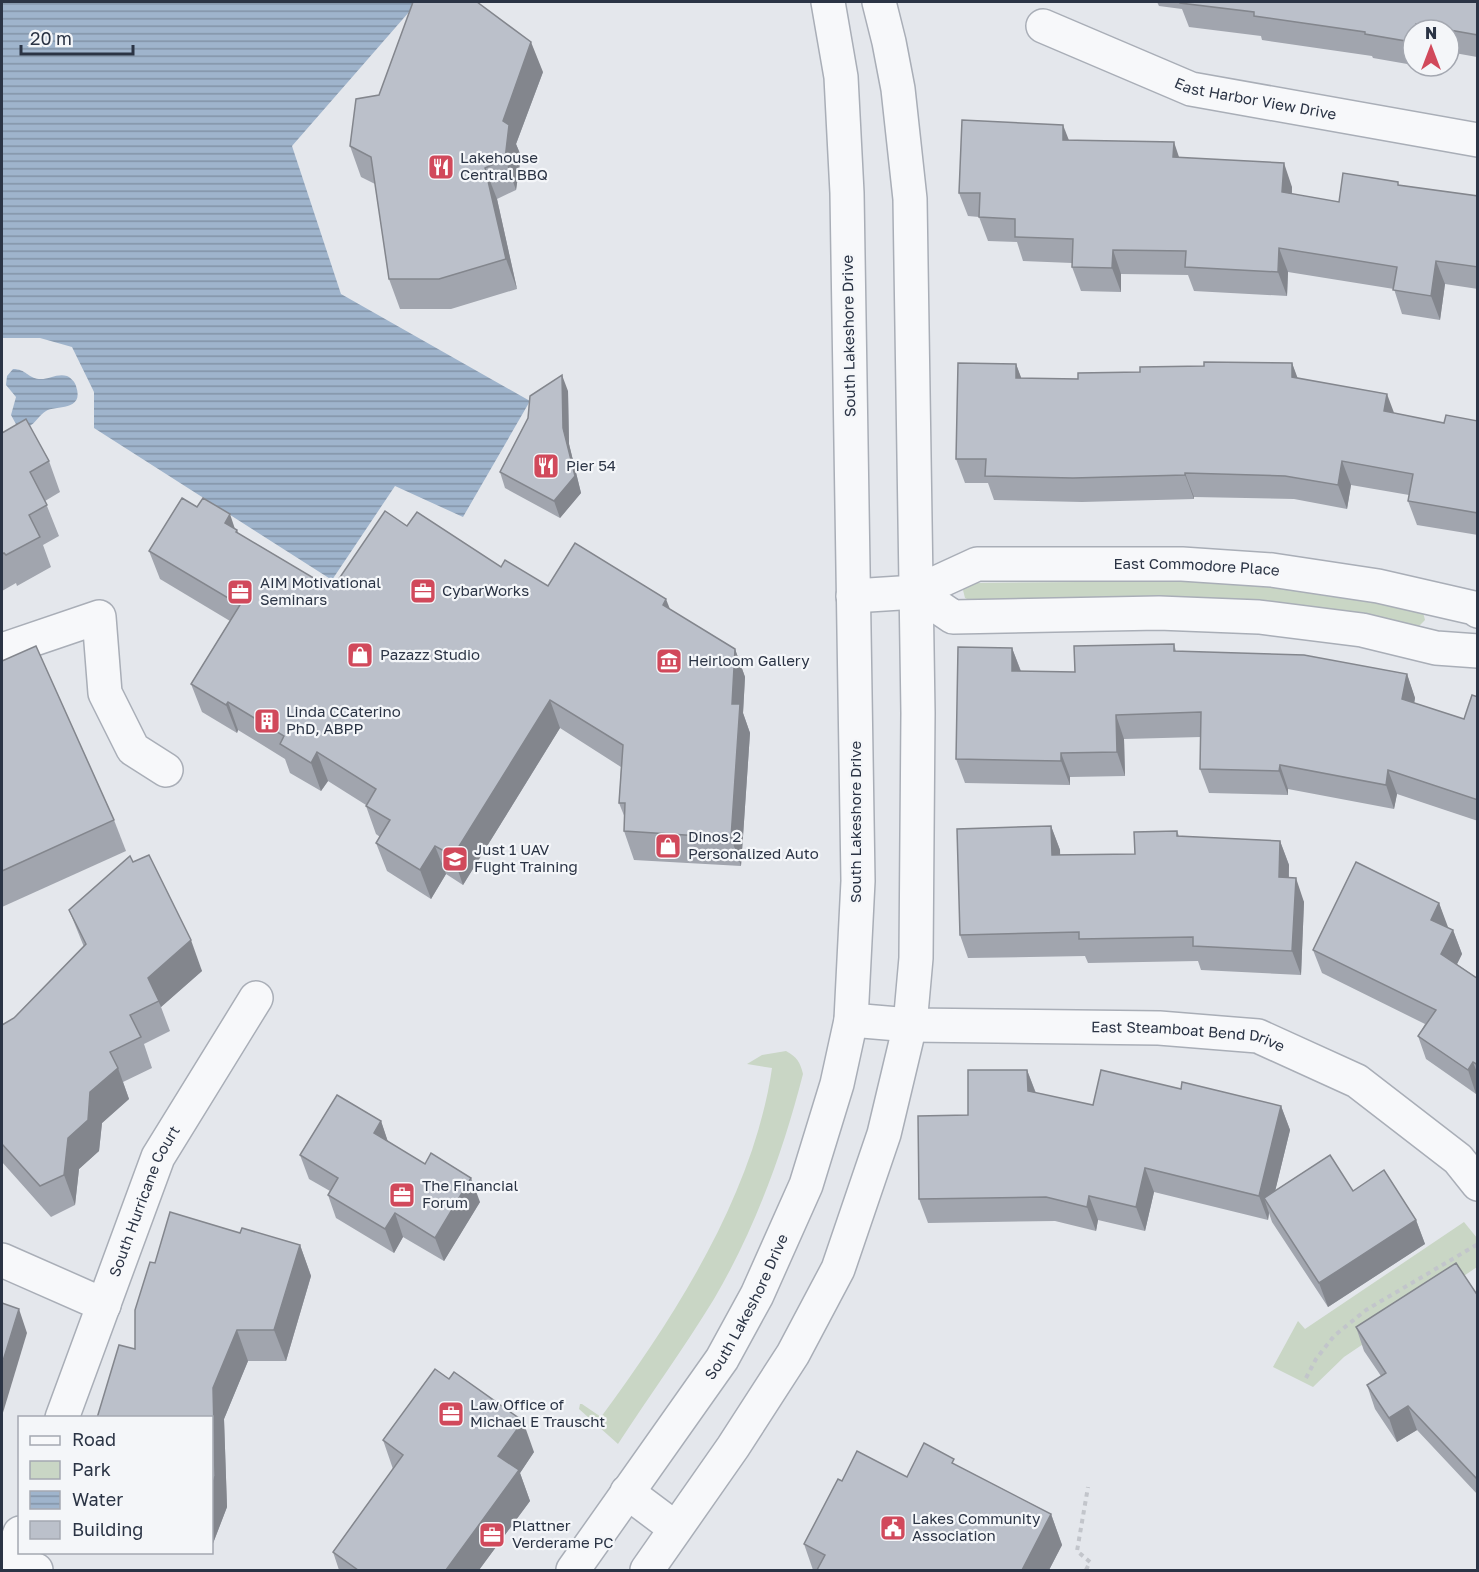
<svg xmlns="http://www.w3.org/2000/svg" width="1479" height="1572" viewBox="0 0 1479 1572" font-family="'Golos Text',sans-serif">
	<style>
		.green { fill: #c9d6c5 }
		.water { fill: url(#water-rules) }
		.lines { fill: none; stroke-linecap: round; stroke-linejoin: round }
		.minor-casing { stroke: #a9aeb7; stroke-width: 36 }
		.path { stroke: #c2c5cb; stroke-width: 4; stroke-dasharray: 4.5 4.5; stroke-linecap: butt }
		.minor { stroke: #f7f8fa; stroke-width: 33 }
		.wall { fill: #a1a5ae }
		.shaded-wall { fill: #83868d }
		.building { fill: #bbc0ca; stroke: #83868d; stroke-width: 1.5 }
		.labels { text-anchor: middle; stroke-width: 4.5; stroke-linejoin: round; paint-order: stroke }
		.street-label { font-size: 15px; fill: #2b3445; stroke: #f4f6f9 }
		.poi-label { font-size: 15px; fill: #2b3445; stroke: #f4f6f9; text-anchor: start }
	</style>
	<defs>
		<pattern id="water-rules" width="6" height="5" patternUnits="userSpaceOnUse" patternTransform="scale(1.5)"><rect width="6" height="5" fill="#9fb4cc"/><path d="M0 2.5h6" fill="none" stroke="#8293a7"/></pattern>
	</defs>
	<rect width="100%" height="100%" fill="#e4e7ec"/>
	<g class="green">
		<polygon points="1204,581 1285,587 1359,597 1423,612 1425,620 1419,626 1413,626 1328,609 1259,601 1187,597 971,601 965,598 963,590 964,586 971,583"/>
		<path d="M786 1051C797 1057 800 1062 803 1074 783 1152 755 1229 714 1299 684 1348 650 1395 618 1444L579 1409 580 1404H582L601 1417C675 1317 754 1193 772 1068L747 1064 762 1055Z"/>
		<polygon points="1464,1222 1477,1238 1477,1267 1344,1357 1313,1387 1273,1367 1298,1321 1305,1329"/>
	</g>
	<g class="water">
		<polygon points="2,2 421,2 409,12 292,146 341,294 530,401 463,517 395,486 332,580 94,428 94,392 72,347 40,338 2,338"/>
		<path d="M13 369C26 369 28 378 39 379 48 380 57 373 67 376 71 378 75 382 76 386 85 412 55 405 46 411 39 415 36 423 28 427L17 426 11 415 16 397 6 385 7 376Z"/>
	</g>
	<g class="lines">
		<defs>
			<g id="minor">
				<path id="s1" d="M1043 26 1191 89 1478 140"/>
				<polyline points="916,592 953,617 1159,613 1259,617 1362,630 1436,648 1478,651"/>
				<path id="s2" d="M853 596 916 592 977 564H1182L1272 570 1378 586 1474 608 1478 611"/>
				<polyline points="2,650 99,617 105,693 133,749 166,770"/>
				<path id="s3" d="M851 1020 910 1025 1159 1028 1258 1036 1357 1081 1458 1159 1478 1184"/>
				<polyline points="2,1260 104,1305"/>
				<path id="s4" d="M62 1418 158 1157 256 998"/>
				<polyline points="627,1492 675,1528"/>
				<polyline points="2,1556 36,1570"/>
				<polyline points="10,1560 20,1533"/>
				<path id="s5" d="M573 1570 722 1359 757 1295 806 1185 837 1084 851 1020 858 881 847 193 841 77 828 2"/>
				<polyline points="647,1570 733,1447 793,1354 838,1269 884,1134 910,1025 916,958 918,713 910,199 898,89 889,42 879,2"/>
			</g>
		</defs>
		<use href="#minor" class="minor-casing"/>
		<g class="path">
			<polyline points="1306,1378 1316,1359 1334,1336 1366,1310 1478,1244"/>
			<polyline points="1086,1570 1090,1562 1077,1551 1088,1487"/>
		</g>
		<use href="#minor" class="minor"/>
	</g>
	<g class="wall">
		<polygon points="1157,2 1478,2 1478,60 1477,57 1449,52 1449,30 1413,30 1413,65 1373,58 1372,56 1262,40 1261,36 1189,27 1182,9 1159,6"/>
		<polygon points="543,72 516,144 521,156 516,190 497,199 517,289 451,309 400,309 389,279 375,184 361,177 350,146"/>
		<polygon points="1069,140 1179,158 1292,187 1292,194 1339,202 1399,185 1478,196 1478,289 1445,284 1440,320 1402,314 1394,289 1288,272 1287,296 1194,291 1188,275 1121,274 1121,292 1081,291 1072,267 1072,263 1023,261 1017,242 988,241 979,217 968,216 959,193"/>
		<polygon points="1292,363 1297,378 1394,413 1444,423 1478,421 1478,535 1417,525 1408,501 1409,495 1351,485 1347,509 1294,499 1194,497 1194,499 1082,502 994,500 988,483 965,483 956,459 1016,364 1021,378 1078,379 1140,372 1204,366"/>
		<polygon points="568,391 569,444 581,493 560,518 505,488 500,472 528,418"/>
		<polygon points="2,433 49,461 60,492 45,501 59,536 43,545 51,567 17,586 16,583 2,591"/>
		<polygon points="407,526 501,567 548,586 670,610 735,649 745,677 743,713 750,733 741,866 634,860 624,831 625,818 619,803 621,767 560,728 463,885 446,874 431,899 387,871 376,843 380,837 376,834 366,806 366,805 328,781 321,791 290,773 285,759 238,730 237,733 202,712 191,684 230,621 160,579 149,551 238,533 332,589"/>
		<polygon points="1174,644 1176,651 1407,674 1415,698 1414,703 1464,719 1478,697 1478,821 1397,794 1394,809 1288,789 1288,795 1209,793 1200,769 1201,737 1124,739 1125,776 1070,777 1070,785 965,783 956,759 1012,648 1021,671 1075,672"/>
		<polygon points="2,661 114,820 126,851 2,907"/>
		<polygon points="1051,826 1060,850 1060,855 1135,854 1177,831 1179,836 1280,841 1289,865 1289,878 1304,902 1301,975 1201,970 1198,961 1088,963 1085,956 968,958 960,935"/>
		<polygon points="133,862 202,971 161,1007 170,1031 144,1044 152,1068 123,1082 129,1099 102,1123 99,1151 79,1169 75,1205 51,1217 2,1162 2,1025 14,1018 84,947 69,910"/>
		<polygon points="1439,903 1447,927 1453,930 1462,954 1457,964 1478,979 1478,1092 1476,1094 1426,1059 1418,1036 1425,1024 1322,973 1313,950"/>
		<polygon points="1027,1070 1036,1093 1093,1105 1181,1089 1281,1106 1290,1130 1275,1191 1353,1191 1416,1220 1425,1244 1328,1307 1272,1222 1269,1213 1268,1220 1154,1192 1145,1231 1098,1220 1096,1231 1055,1221 928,1223 919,1199 968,1115"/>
		<polygon points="381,1121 388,1142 480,1202 444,1261 403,1237 394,1253 336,1218 328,1195 330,1191 309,1179 300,1155"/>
		<polygon points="240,1233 300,1245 311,1276 286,1361 248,1361 224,1419 227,1507 212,1546 212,1418 135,1349 155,1263"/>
		<polygon points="1478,1296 1478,1495 1417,1430 1397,1442 1375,1409 1367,1385 1381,1376 1364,1351 1356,1327"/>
		<polygon points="383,1440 534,1452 520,1473 530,1501 479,1570 339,1570 333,1552 393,1469"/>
		<polygon points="956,1465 1051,1514 1062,1545 1049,1570 813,1570 804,1544 907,1477"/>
	</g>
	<g class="shaded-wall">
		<polygon points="531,42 543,72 516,144 521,156 516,190 505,159 503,121"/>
		<polygon points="1063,125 1072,148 1063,140"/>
		<polygon points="1174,142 1182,166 1173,157"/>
		<polygon points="1284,163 1292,187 1291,216 1282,192"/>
		<polygon points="485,168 497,199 517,289 506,259"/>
		<polygon points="1279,248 1288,272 1287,296 1278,272"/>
		<polygon points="1113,250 1121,274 1121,292 1112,268"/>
		<polygon points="1436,261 1445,284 1440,320 1431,296"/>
		<polygon points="1292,363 1301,387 1292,377"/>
		<polygon points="1016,364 1025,388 1016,378"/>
		<polygon points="562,375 568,391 569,444 581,493 560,518 554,501 563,428"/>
		<polygon points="1387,394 1396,418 1384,411"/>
		<polygon points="1342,461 1351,485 1347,509 1338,485"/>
		<polygon points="1185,473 1194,497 1194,499 1185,475"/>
		<polygon points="230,514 236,532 237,530 248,559 225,523"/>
		<polygon points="666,599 677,627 663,605"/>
		<polygon points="1012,648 1021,672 1012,671"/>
		<polygon points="735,649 745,677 743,713 750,733 741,866 731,838 732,704"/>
		<polygon points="1407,674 1415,698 1411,723 1402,699"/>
		<polygon points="550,700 560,728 463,885 453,856"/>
		<polygon points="228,702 238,730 237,733 226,705"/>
		<polygon points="1116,715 1124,739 1125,776 1117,752"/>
		<polygon points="317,752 328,781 321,791 311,763"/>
		<polygon points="1061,753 1070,777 1070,785 1061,761"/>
		<polygon points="1280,765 1288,789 1288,795 1279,771"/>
		<polygon points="1388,770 1397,794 1394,809 1386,785"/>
		<polygon points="1051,826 1060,850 1061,879 1052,855"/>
		<polygon points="1280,841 1289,865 1288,901 1279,877"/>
		<polygon points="435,846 446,874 431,899 420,870"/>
		<polygon points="1296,878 1304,902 1301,975 1292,951"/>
		<polygon points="1439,903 1448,927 1439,943 1431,920"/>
		<polygon points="1453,930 1462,954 1450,978 1441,954"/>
		<polygon points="191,940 202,971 161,1007 148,978"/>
		<polygon points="1473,1062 1478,1075 1478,1092 1476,1094 1468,1070"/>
		<polygon points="118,1068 129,1099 102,1123 99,1151 79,1169 75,1205 64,1175 68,1138 90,1092"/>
		<polygon points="1027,1070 1036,1094 1028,1091"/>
		<polygon points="1281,1106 1290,1130 1271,1208 1264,1198 1269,1213 1268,1220 1259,1196"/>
		<polygon points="381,1121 389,1145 374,1133"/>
		<polygon points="1145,1168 1154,1192 1145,1231 1136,1207"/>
		<polygon points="471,1178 480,1202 444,1261 435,1238"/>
		<polygon points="1089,1196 1098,1220 1096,1231 1087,1207"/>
		<polygon points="395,1213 403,1237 394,1253 385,1229"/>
		<polygon points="1416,1220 1425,1244 1328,1307 1319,1283"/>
		<polygon points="300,1245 311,1276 286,1361 274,1330"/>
		<polygon points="19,1309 27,1333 2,1416 2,1364"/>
		<polygon points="237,1330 248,1361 224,1419 227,1507 212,1546 212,1487 213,1388"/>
		<polygon points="1408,1406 1417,1430 1397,1442 1389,1418"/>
		<polygon points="523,1421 534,1452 520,1473 530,1501 479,1570 446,1570 498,1456"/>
		<polygon points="1051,1514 1062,1545 1049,1570 1022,1570"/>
	</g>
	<g class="building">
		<polygon points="413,2 477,2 531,42 503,121 509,125 505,159 485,168 506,259 439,279 389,279 371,157 350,146 356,99 379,95"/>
		<polygon points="1180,2 1478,2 1478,35 1416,24 1415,30 1413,30 1412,42 1365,34 1365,32 1254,16 1254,12 1180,3"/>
		<polygon points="962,120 1063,125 1063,140 1174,142 1173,157 1284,163 1282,192 1339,202 1343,173 1398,182 1398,185 1478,196 1478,267 1436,261 1431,296 1393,290 1397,267 1279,248 1278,272 1185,267 1186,251 1113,250 1112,268 1072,267 1073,239 1015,237 1015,219 979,217 980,193 959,193"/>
		<polygon points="1204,362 1292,363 1292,377 1387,394 1384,411 1444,423 1446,415 1478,421 1478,513 1408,501 1413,474 1342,461 1338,485 1285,476 1185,473 1185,475 1073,478 985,476 986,459 956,459 958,363 1016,364 1016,378 1078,379 1078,373 1140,372 1140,367 1204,366"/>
		<polygon points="562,375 563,428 575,476 554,501 500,472 528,418 530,396"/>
		<polygon points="26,419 49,461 30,472 47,505 29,515 40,537 6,555 4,553 2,554 2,433"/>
		<polygon points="182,498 197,507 203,498 230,514 225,523 237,530 236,532 332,589 385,511 407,526 417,512 501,567 505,560 548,586 575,543 666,599 663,605 735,649 732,704 740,704 731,838 624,831 625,803 619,803 623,745 550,700 453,856 435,846 420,870 376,843 390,820 366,806 376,789 317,752 311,763 280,744 284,736 228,702 226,705 191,684 240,605 149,551"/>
		<polygon points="1174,644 1174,651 1304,655 1407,674 1402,699 1464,719 1472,695 1478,697 1478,800 1388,770 1386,785 1280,765 1279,771 1200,769 1201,712 1116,715 1117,752 1061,753 1061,761 956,759 958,647 1012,648 1012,671 1075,672 1074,646"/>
		<polygon points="36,646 114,820 2,871 2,661"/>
		<polygon points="1051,826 1052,855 1135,854 1134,832 1177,831 1177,836 1280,841 1279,877 1296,878 1292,951 1193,946 1193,937 1079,939 1079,932 960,935 957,829"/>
		<polygon points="149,855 191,940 148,978 159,1001 130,1015 141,1037 110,1052 118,1068 90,1092 88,1120 68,1138 64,1175 40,1186 2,1144 2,1025 14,1018 86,944 69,910 130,856 133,862"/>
		<polygon points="1356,862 1439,903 1431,920 1453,930 1441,954 1478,979 1478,1065 1473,1062 1468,1070 1418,1036 1436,1010 1313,950"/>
		<polygon points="968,1070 1027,1070 1028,1091 1093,1105 1101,1070 1181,1089 1182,1082 1281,1106 1259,1196 1145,1168 1136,1207 1089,1196 1087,1207 1046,1197 919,1199 918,1116 968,1115"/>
		<polygon points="337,1095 381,1121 374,1133 425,1164 431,1153 471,1178 435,1238 395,1213 385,1229 328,1195 338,1178 300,1155"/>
		<polygon points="1330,1155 1353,1191 1384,1170 1416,1220 1319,1283 1264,1198"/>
		<polygon points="170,1212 240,1233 242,1228 300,1245 274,1330 237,1330 213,1388 215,1476 212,1487 212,1418 97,1418 119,1345 135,1349 135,1310 150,1262 155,1263"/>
		<polygon points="1456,1263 1478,1296 1478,1480 1408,1406 1389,1418 1367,1385 1386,1373 1356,1327"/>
		<polygon points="2,1303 19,1309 2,1364"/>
		<polygon points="435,1369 449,1379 454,1372 523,1421 498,1456 519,1470 446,1570 358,1570 333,1552 403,1455 383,1440"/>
		<polygon points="924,1443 954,1459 952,1463 1051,1514 1022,1570 817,1570 825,1555 804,1544 838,1479 842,1481 857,1451 907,1477"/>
	</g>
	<defs>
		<symbol id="restaurant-square" viewBox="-11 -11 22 22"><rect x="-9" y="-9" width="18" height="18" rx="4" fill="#d1495b" stroke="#f4f6f9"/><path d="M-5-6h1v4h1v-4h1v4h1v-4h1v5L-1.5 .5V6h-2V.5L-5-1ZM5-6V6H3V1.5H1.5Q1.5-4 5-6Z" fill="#fff"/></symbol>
		<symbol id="office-square" viewBox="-11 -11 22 22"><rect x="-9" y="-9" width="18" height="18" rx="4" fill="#d1495b" stroke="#f4f6f9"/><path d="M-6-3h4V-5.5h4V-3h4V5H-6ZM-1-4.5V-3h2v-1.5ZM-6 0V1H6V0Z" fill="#fff"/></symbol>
		<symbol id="shop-square" viewBox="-11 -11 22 22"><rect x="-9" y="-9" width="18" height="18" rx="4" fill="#d1495b" stroke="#f4f6f9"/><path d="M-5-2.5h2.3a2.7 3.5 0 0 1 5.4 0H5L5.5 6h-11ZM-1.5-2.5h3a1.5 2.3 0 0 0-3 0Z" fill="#fff"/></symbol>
		<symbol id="museum-square" viewBox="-11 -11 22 22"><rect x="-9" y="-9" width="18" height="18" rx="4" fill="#d1495b" stroke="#f4f6f9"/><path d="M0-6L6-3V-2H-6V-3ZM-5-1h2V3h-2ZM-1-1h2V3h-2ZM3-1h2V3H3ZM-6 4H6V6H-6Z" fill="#fff"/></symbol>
		<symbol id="building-square" viewBox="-11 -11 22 22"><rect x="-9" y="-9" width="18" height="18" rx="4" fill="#d1495b" stroke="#f4f6f9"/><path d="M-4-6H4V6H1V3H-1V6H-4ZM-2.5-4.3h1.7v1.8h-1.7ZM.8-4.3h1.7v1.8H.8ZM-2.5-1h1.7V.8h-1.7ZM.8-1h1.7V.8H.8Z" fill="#fff"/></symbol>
		<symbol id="school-square" viewBox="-11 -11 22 22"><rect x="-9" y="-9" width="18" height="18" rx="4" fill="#d1495b" stroke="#f4f6f9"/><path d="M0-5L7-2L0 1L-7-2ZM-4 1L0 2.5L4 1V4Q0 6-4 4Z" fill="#fff"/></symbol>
		<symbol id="civic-square" viewBox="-11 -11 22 22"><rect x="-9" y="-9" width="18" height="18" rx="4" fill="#d1495b" stroke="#f4f6f9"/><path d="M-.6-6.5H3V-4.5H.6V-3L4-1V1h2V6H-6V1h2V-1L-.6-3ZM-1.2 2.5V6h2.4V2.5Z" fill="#fff"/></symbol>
	</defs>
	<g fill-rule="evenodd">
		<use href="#restaurant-square" x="426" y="152" width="30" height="30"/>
		<use href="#restaurant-square" x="531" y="451" width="30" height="30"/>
		<use href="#office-square" x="408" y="576" width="30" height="30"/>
		<use href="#office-square" x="225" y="577" width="30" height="30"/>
		<use href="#shop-square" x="345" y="640" width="30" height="30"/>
		<use href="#museum-square" x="654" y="646" width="30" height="30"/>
		<use href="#building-square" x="252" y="706" width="30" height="30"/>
		<use href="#shop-square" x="653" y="831" width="30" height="30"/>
		<use href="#school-square" x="440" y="844" width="30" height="30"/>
		<use href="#office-square" x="387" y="1180" width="30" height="30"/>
		<use href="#office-square" x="436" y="1399" width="30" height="30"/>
		<use href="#civic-square" x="878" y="1513" width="30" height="30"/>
		<use href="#office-square" x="477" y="1520" width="30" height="30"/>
	</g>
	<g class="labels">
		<g class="street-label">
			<text dy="5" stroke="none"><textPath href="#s1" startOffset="226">East Harbor View Drive</textPath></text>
			<text transform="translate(849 336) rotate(-91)" y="5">South Lakeshore Drive</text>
			<text dy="5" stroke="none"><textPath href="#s2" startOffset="350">East Commodore Place</textPath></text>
			<text transform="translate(856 822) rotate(-90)" y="5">South Lakeshore Drive</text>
			<text dy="5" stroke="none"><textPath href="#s3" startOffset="338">East Steamboat Bend Drive</textPath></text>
			<text dy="5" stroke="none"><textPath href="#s4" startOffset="232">South Hurricane Court</textPath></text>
			<text dy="5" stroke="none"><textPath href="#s5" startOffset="316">South Lakeshore Drive</textPath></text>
		</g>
		<g class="poi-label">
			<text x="460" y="163">Lakehouse<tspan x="460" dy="17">Central BBQ</tspan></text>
			<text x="566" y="471">Pier 54</text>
			<text x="260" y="588">AIM Motivational<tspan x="260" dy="17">Seminars</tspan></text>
			<text x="442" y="596">CybarWorks</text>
			<text x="380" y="660">Pazazz Studio</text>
			<text x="688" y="666">Heirloom Gallery</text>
			<text x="286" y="717">Linda CCaterino<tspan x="286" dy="17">PhD, ABPP</tspan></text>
			<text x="688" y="842">Dinos 2<tspan x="688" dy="17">Personalized Auto</tspan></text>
			<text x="474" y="855">Just 1 UAV<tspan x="474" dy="17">Flight Training</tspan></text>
			<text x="422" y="1191">The Financial<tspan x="422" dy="17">Forum</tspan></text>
			<text x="470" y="1410">Law Office of<tspan x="470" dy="17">Michael E Trauscht</tspan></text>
			<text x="912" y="1524">Lakes Community<tspan x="912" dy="17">Association</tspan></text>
			<text x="512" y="1531">Plattner<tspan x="512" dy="17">Verderame PC</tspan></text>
		</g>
	</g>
	<rect width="1479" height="1572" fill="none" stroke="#2b3445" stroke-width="6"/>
	<rect x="18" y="1416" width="195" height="138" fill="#f4f6f9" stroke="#a4a8b1" stroke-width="1.5"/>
	<rect x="30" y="1436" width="30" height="9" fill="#f7f8fa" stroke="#a4a8b1" stroke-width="1.5"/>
	<text x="72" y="1446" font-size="18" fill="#2b3445">Road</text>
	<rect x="30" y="1461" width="30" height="18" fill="#c9d6c5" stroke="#a4a8b1" stroke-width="1.5"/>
	<text x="72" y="1476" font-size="18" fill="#2b3445">Park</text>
	<rect x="30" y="1491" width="30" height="18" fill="url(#water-rules)" stroke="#a4a8b1" stroke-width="1.5"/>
	<text x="72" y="1506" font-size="18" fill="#2b3445">Water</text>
	<rect x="30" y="1521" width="30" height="18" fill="#bbc0ca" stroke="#a4a8b1" stroke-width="1.5"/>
	<text x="72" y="1536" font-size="18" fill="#2b3445">Building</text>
	<g transform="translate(1431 48)"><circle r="28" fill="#f4f6f9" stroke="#a4a8b1" stroke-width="1.5"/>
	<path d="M0-4.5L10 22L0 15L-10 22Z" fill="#d1495b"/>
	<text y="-9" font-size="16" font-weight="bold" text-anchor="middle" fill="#2b3445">N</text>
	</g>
	<path d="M21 45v9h112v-9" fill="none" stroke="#2b3445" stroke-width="3"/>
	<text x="30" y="45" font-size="18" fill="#2b3445" stroke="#f4f6f9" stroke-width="4.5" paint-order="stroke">20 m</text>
</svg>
